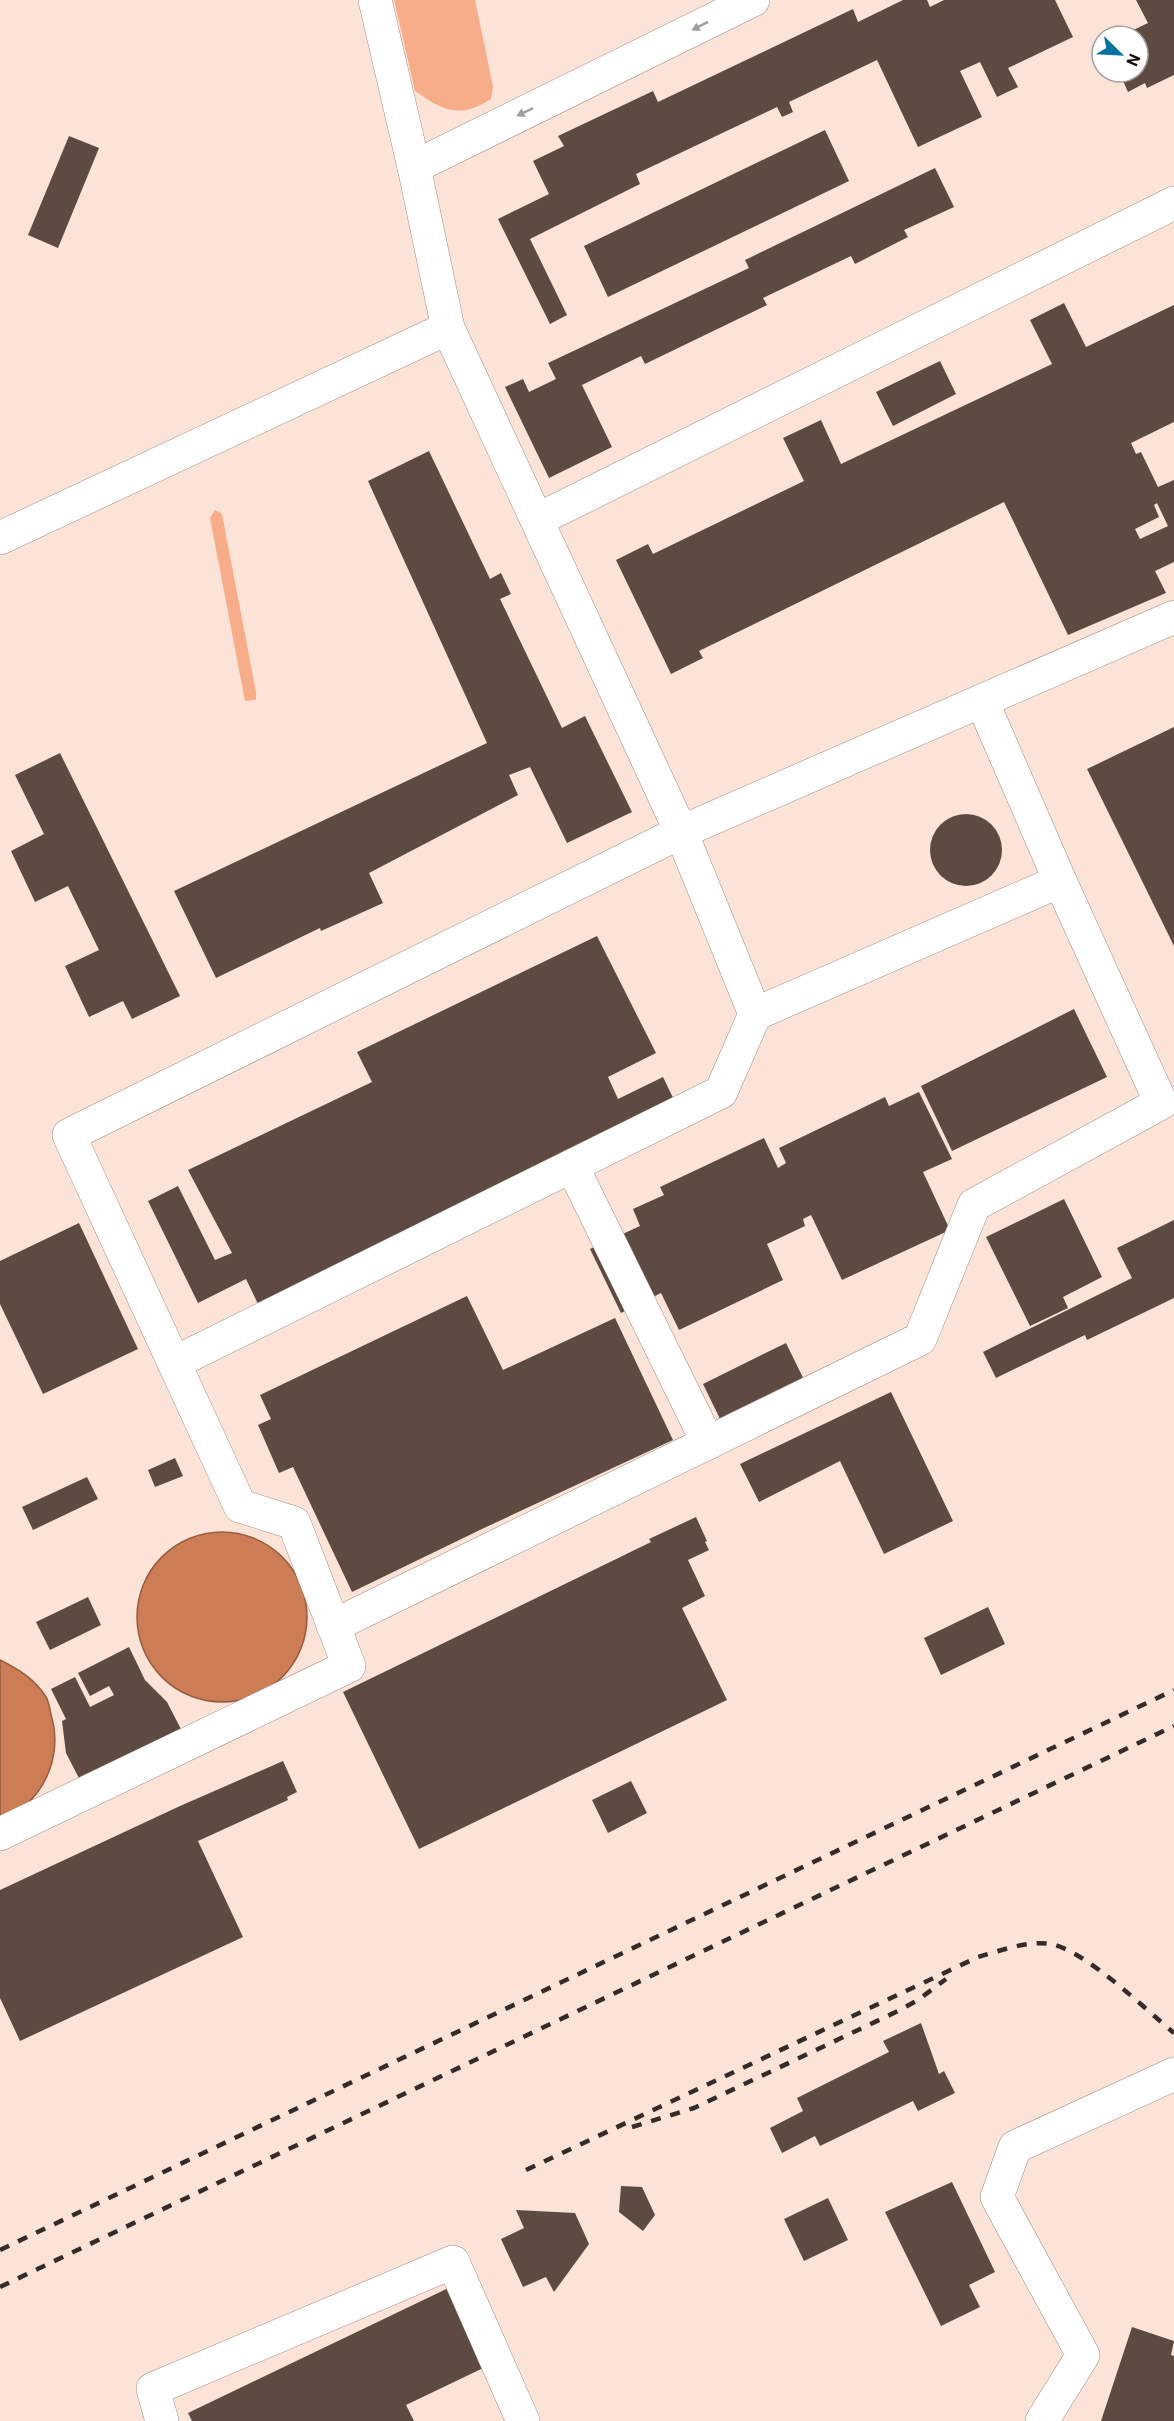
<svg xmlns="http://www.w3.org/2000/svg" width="1174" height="2421" viewBox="0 0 1174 2421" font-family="Roboto,sans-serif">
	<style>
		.green { fill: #f7ad89 }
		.water { fill: #cd7d55; stroke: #965b3e; stroke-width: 1.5 }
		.building { fill: #5d4a40; fill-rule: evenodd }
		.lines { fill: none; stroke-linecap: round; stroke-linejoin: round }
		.minor-casing { stroke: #a28c81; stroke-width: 34 }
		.minor { stroke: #fff; stroke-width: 33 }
		.rail { stroke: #362b27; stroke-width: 4.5; stroke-dasharray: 10 10; stroke-linecap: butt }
		.oneway { fill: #a19e9d }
	</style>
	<rect width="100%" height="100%" fill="#fbe3d8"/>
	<g class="green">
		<path d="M394 0H475L493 86 491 99C460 119 443 111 415 91Z"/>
		<polygon points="215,510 222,514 256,692 256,700 245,701 210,518"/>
	</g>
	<g class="water">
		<circle cx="222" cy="1617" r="85"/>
		<path d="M0 1660C18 1669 35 1679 46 1697 49 1702 50 1709 51 1715 64 1756 43 1805 0 1819Z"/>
	</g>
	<g class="building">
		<polygon points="903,0 927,0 930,7 944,0 1055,0 1073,37 1008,68 1018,87 997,97 980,62 960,71 982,117 918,147 877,60 789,102 793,112 782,117 777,107 636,174 640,184 530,239 567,315 550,324 498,219 549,194 533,161 564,146 558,136 653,91 658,102 853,9 858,22"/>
		<polygon points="1136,0 1174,0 1174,75 1147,88 1145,83 1128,92 1119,72 1138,72 1138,36 1121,36 1148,23"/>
		<polygon points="825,130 849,181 608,297 584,246"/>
		<polygon points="69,136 99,148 58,248 28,235"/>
		<polygon points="935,168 954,207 904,230 908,237 855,264 851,256 763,298 767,305 645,364 641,356 582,385 612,447 549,478 505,387 523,379 529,392 556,379 548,363 749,268 745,260"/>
		<path d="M1064 303 1086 347 1174 305V422L1131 443 1136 454 1141 452 1158 487 1174 480V562L1155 571 1166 593 1068 635 1004 502 699 651 703 658 671 674 616 560 648 544 653 554 804 481 783 438 821 420 841 464 1052 364 1030 320ZM1157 503 1168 526 1140 539 1135 529 1159 517 1154 505Z"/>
		<polygon points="940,361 956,394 893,426 876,392"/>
		<polygon points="429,451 490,579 501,573 511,594 500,599 562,728 585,716 632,812 567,843 530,767 509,775 518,795 369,873 383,903 321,931 320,928 216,978 174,891 487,743 368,481"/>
		<polygon points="1174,727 1174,946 1087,769"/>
		<polygon points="60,753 180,996 132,1019 123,1001 89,1017 65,966 99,950 68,886 35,902 11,851 44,834 15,775"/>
		<circle cx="966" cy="850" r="36"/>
		<polygon points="597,936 656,1053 608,1077 618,1099 663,1077 676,1104 258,1304 246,1279 198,1303 148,1201 178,1186 215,1260 232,1253 188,1170 372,1082 357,1052"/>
		<polygon points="1074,1009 1107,1077 952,1151 921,1086"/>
		<polygon points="919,1092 952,1159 923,1172 950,1230 842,1280 811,1215 803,1219 805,1226 767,1244 783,1280 679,1330 661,1293 621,1313 590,1249 640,1226 633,1209 664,1195 660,1187 764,1138 778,1168 786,1163 779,1148 885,1097 889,1106"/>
		<polygon points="1064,1199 1102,1277 1063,1297 1068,1308 1030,1326 986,1237"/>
		<polygon points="1174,1220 1174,1298 1087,1340 1085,1335 996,1378 983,1352 1132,1278 1117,1248"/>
		<polygon points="79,1223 138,1349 43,1394 0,1304 0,1261"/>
		<polygon points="467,1296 503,1370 615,1318 673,1440 484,1528 352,1592 293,1467 279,1473 258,1425 271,1419 260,1395"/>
		<polygon points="786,1343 808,1388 723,1425 703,1384"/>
		<polygon points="891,1392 953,1521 884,1554 840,1461 759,1502 740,1464"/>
		<polygon points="175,1458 183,1476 155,1487 148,1470"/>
		<polygon points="87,1477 98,1499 33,1530 22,1507"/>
		<polygon points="696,1517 707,1541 705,1542 709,1550 688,1560 705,1596 682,1608 727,1700 419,1849 343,1692 651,1542 649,1539"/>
		<polygon points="88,1597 101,1625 50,1650 36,1622"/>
		<polygon points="988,1607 1005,1644 941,1675 924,1638"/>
		<polygon points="129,1647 145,1680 167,1702 183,1733 82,1784 66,1753 62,1721 66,1719 51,1689 75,1677 90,1707 114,1695 109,1686 90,1696 78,1673"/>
		<polygon points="283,1761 297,1792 287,1797 288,1800 198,1841 243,1937 20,2041 0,1998 0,1890 180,1806"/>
		<polygon points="631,1781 647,1813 608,1833 592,1800"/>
		<polygon points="921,2023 939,2074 944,2071 955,2093 918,2111 913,2101 820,2146 815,2136 782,2153 770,2128 803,2111 797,2098 889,2052 883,2041"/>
		<polygon points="952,2182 995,2272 969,2285 980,2307 941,2326 885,2212"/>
		<polygon points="621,2186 642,2187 655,2215 643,2231 619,2212"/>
		<polygon points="828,2198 848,2240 804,2261 784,2219"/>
		<polygon points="516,2210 575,2213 589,2244 554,2292 546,2277 523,2287 501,2239 524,2228"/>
		<polygon points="463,2281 502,2359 406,2405 414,2421 192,2421 188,2413"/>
		<polygon points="1132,2327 1174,2341 1171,2355 1174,2356 1174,2421 1101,2421"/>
	</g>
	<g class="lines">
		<defs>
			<g id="minor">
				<polyline points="375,0 414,167 448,328 681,832 1174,617"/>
				<polyline points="414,167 753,0"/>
				<polyline points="537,520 1174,203"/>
				<polyline points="0,538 448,328"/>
				<polyline points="572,1166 708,1443"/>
				<polyline points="174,1363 721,1092 755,1014 1060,881"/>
				<polyline points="333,1626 920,1339 974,1205 1161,1103 1060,881 982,701"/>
				<polyline points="0,1834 349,1666 294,1523 240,1506 69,1135 681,832 755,1014"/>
				<polyline points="162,2421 153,2389 453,2262 523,2421"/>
				<polyline points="1042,2421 1083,2355 997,2197 1015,2147 1174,2074"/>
			</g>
		</defs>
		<use href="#minor" class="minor-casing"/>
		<use href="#minor" class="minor"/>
		<g class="rail">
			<polyline points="632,2127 694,2108 898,2011 918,2000 946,1979"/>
			<path d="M526 2170 978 1957C1000 1951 1028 1940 1051 1944 1086 1951 1145 2009 1174 2033"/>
			<polyline points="0,2250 1174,1690"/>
			<polyline points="0,2287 1174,1726"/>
		</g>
	</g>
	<defs><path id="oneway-solid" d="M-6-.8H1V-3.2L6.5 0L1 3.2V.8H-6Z" transform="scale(1.5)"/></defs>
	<g class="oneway">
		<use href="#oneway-solid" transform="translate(700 26) rotate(153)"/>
		<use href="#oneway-solid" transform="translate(525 112) rotate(154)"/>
	</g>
	<g transform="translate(1120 54) rotate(114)"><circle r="28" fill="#ffffff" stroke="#a19e9d" stroke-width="1.5"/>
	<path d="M0-4.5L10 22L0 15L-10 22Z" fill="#00729d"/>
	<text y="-9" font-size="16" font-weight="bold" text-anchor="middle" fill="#150d0a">N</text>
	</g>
</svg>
